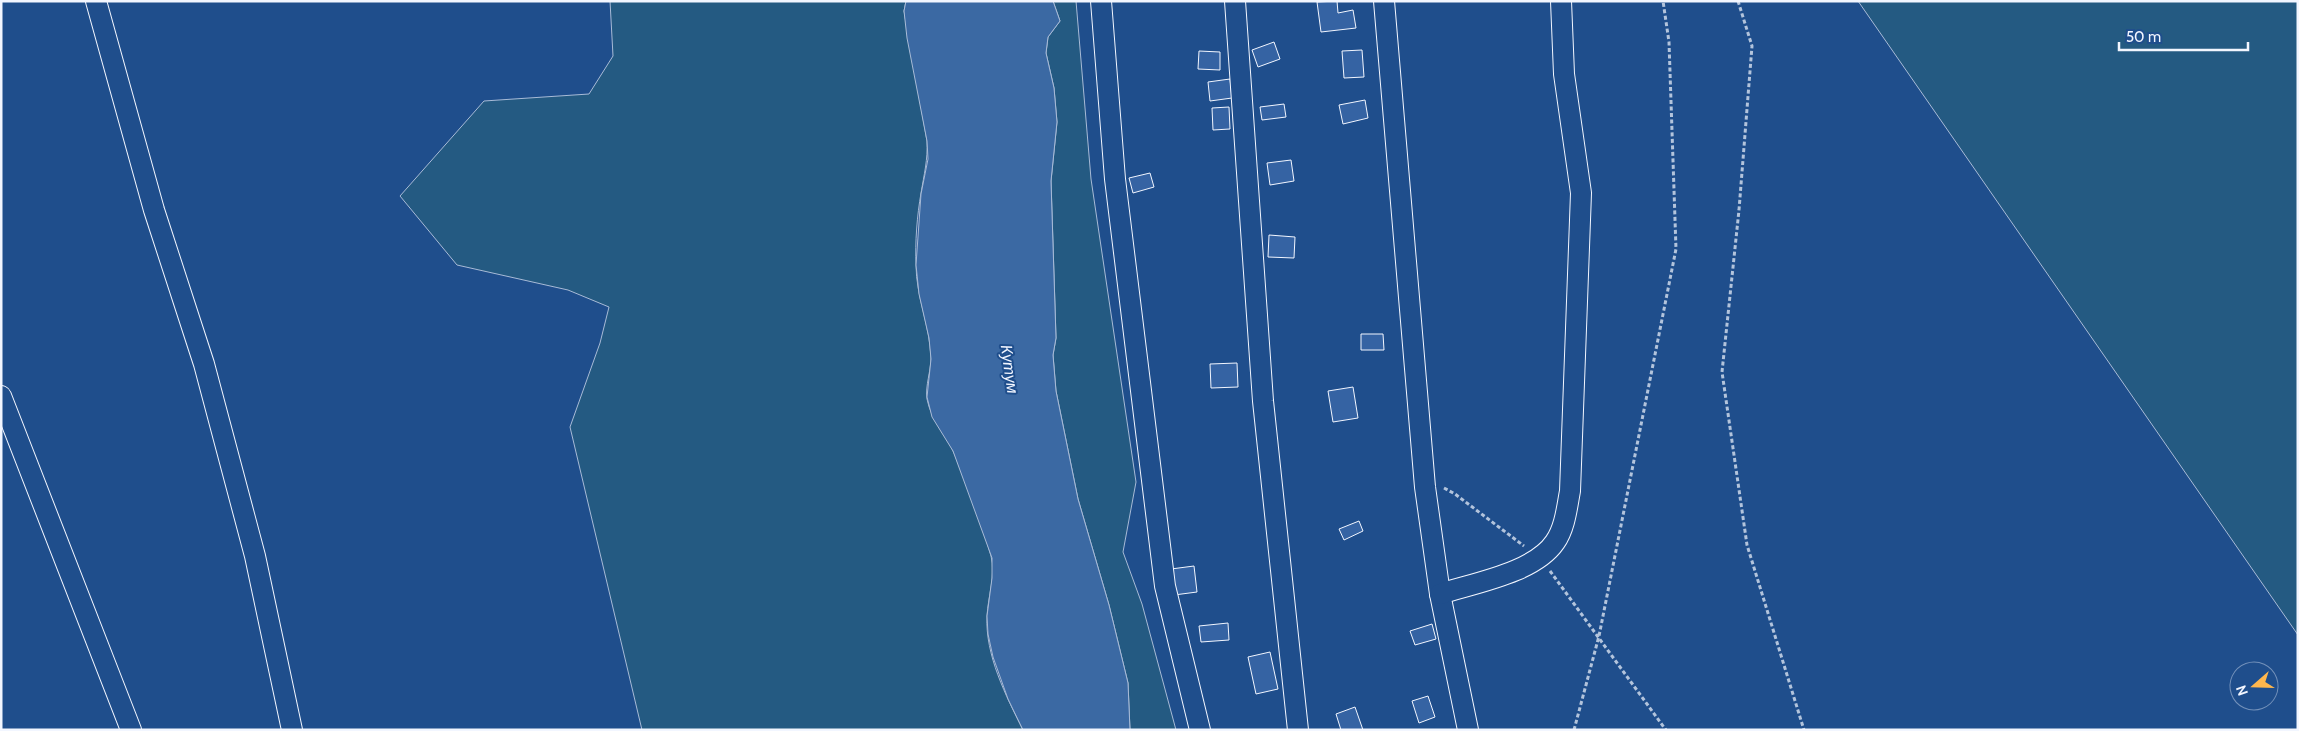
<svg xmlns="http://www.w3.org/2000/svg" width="2299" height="731" viewBox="0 0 2299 731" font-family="Cabin,sans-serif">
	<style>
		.green { fill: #245a82; stroke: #a8bbd7 }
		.water { fill: #3b69a3; stroke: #a8bbd7 }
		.building { fill: #3563a3; stroke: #f2f6ff }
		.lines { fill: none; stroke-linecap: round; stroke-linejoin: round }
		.minor-casing { stroke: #f2f6ff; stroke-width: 22 }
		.path { stroke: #b3c4dc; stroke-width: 3; stroke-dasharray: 4 2.5; stroke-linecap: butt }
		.minor { stroke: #1f4e8c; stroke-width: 20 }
		.labels { text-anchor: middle; stroke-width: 4; stroke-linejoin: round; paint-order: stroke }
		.water-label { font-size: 16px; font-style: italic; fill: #f2f6ff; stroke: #1f4e8c }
	</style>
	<rect width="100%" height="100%" fill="#1f4e8c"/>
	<g class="green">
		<path d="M610 1H906L904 11 927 141C928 159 924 175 921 193 917 216 915 242 916 265 916 296 930 326 931 358 931 371 925 386 927 399 931 420 946 434 954 453 966 483 982 524 991 556 996 575 988 596 987 616 985 655 1006 696 1023 730H642L570 427 600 343 609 307 568 290 457 265 400 196 484 101 589 94 613 56Z"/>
		<polygon points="1053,1 1076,1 1091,179 1136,482 1123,552 1142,604 1176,730 1130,730 1128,683 1109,605 1078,499 1056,391 1053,355 1056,338 1051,181 1057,122 1054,88 1046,53 1048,37 1060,21"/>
		<polygon points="1858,1 2298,1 2298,635"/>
	</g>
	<polygon class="water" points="906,1 1053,1 1060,21 1048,37 1046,53 1054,88 1057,122 1051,181 1056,338 1053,355 1056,391 1078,499 1109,605 1128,683 1130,730 1023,730 1008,699 993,657 988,634 987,616 992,578 992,558 953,451 932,417 927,397 931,359 929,338 919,294 916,265 921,194 928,159 927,141 907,38 904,11"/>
	<g class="building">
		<polygon points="1337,1 1338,13 1353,10 1356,28 1321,32 1317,2"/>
		<polygon points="1274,42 1280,59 1258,67 1252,50"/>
		<polygon points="1362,50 1364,77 1344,78 1342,51"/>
		<polygon points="1199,51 1220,52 1220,70 1198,69"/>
		<polygon points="1230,79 1232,98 1210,101 1208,82"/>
		<polygon points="1365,100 1368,118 1343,124 1339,105"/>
		<polygon points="1284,104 1286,117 1262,120 1260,107"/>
		<polygon points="1229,107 1230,129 1213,130 1212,108"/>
		<polygon points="1291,160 1294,181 1270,185 1267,163"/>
		<polygon points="1150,173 1154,187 1133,193 1129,178"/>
		<polygon points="1269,235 1295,237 1294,258 1268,257"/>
		<polygon points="1361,334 1383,334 1384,350 1361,350"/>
		<polygon points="1237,363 1238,387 1211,388 1210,364"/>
		<polygon points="1353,387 1358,418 1333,422 1328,391"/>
		<polygon points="1359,521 1363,531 1344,540 1339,529"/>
		<polygon points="1194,566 1197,592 1174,595 1171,569"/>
		<polygon points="1228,623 1229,640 1201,642 1199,626"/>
		<polygon points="1432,624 1436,639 1415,645 1410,631"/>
		<polygon points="1270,652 1278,689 1256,694 1248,657"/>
		<polygon points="1428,696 1435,717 1419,723 1412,701"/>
		<polygon points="1355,707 1363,730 1341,730 1336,714"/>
	</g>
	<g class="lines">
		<defs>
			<g id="minor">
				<polyline points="96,1 154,210 204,364 255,556 292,730"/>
				<polyline points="1101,1 1115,179 1165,586 1200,730"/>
				<polyline points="1235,1 1263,401 1298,730"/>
				<polyline points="1384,1 1425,487 1440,594 1468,730"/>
				<polyline points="1,396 131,730"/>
				<path d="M1440 594C1474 583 1534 573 1555 542 1565 528 1567 507 1570 491L1581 193 1564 74 1561 1"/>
			</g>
		</defs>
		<use href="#minor" class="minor-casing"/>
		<g class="path">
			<polyline points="1738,1 1752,46 1739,210 1722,372 1747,545 1804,730"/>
			<polyline points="1444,488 1455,494 1524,546"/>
			<polyline points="1550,571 1666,730"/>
			<polyline points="1574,730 1599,636 1676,249 1669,42 1663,1"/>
		</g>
		<use href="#minor" class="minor"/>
	</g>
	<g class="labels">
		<g class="water-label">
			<text transform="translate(1010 369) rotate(82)" y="6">Кутум</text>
		</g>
	</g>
	<rect width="2299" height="731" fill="none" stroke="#f2f6ff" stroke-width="5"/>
	<g transform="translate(2254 686) rotate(250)"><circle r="24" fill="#1f4e8c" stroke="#7391ba"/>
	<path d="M0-4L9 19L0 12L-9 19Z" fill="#ffb74d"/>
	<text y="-8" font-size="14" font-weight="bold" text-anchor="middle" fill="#f2f6ff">N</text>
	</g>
	<path d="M2119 42v8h129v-8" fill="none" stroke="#f2f6ff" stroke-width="2.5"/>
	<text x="2126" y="42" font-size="15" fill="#f2f6ff" stroke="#1f4e8c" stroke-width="4" paint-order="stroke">50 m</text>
</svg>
